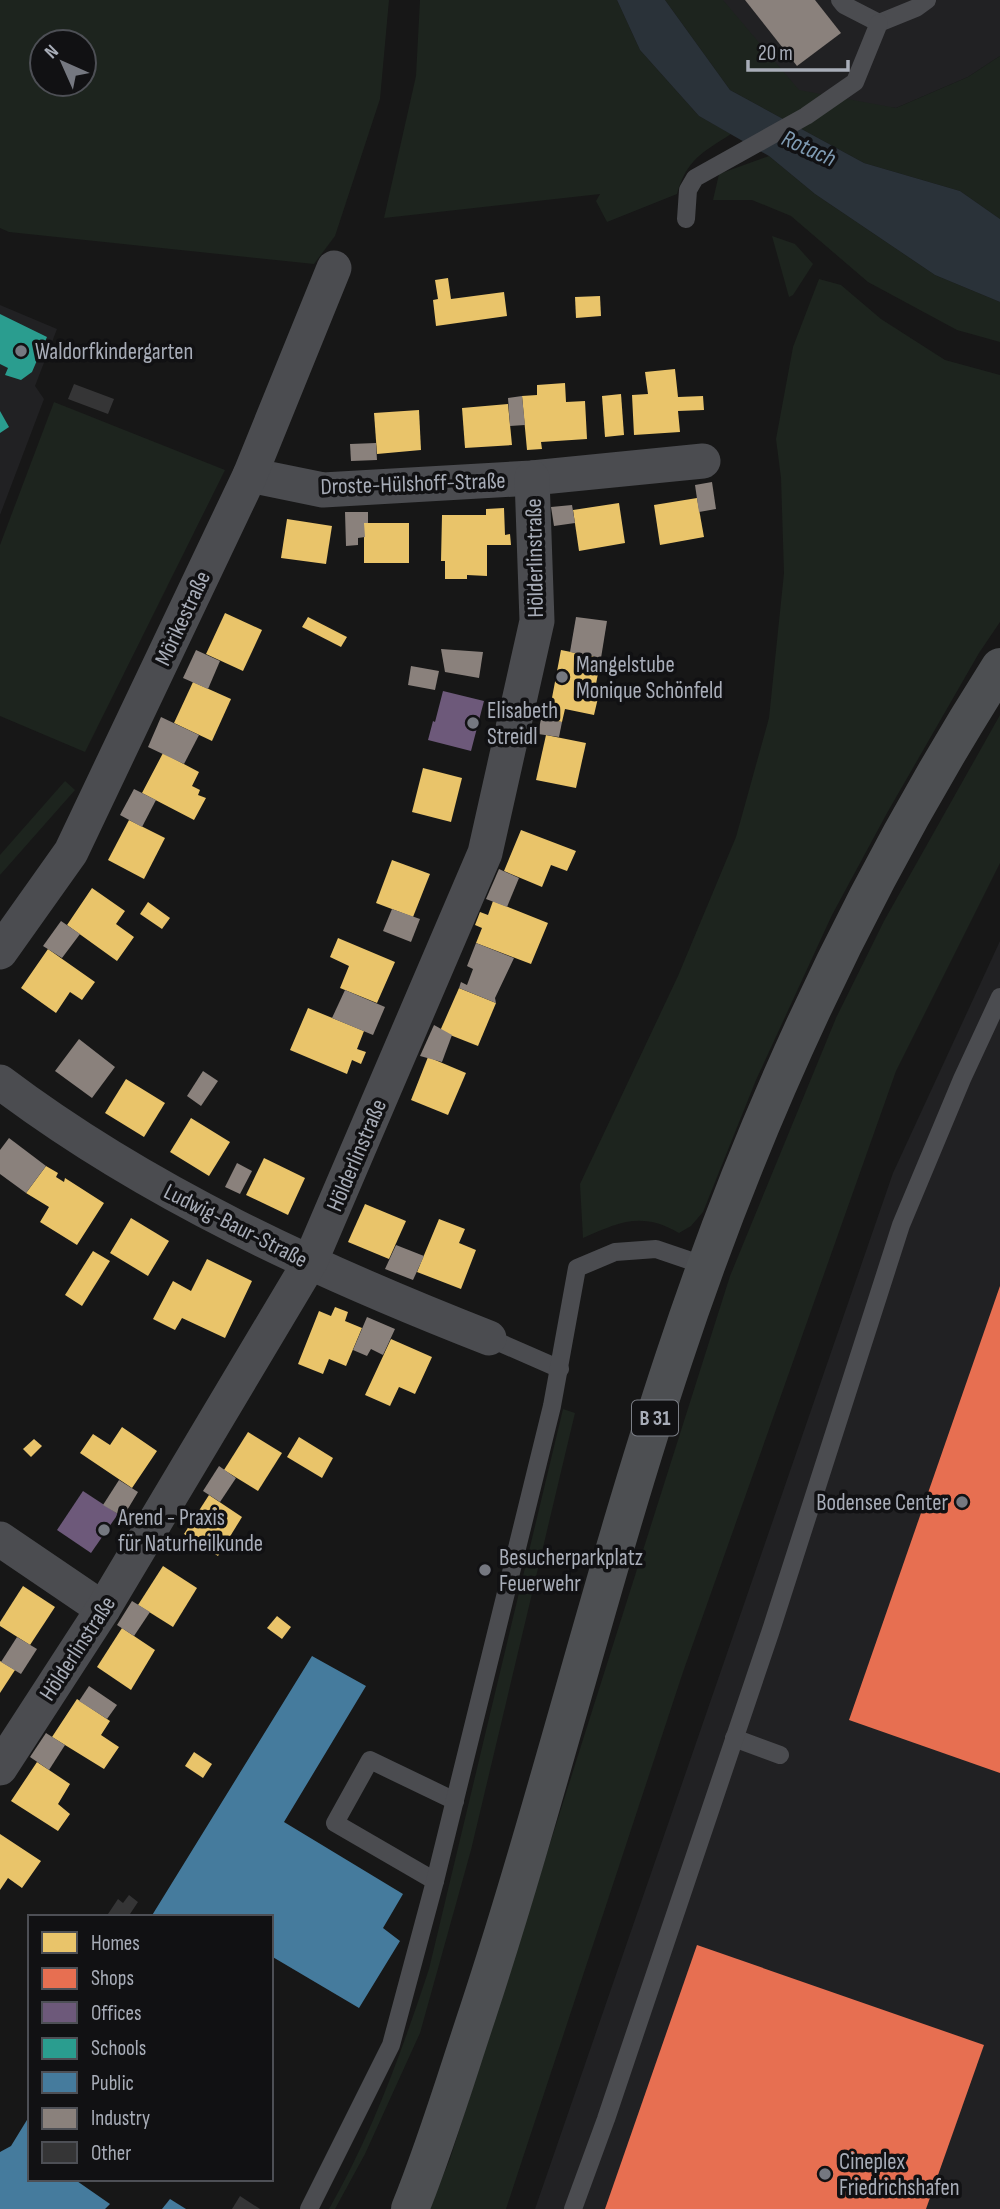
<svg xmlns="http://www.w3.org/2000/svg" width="1000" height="2209" viewBox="0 0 1000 2209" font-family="'Sofia Sans Condensed',sans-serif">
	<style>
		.built { fill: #212123 }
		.green { fill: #1d241e; fill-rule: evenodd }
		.water { fill: #2a3239 }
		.homes { fill: #e9c46a }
		.shops { fill: #e76f51 }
		.offices { fill: #6d597a }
		.schools { fill: #2a9d8f }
		.public { fill: #457b9d }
		.industry { fill: #8a817c }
		.building { fill: #353536 }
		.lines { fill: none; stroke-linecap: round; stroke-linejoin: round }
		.lane { stroke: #4b4c50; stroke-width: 18 }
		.street { stroke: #4b4c50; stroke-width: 35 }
		.primary { stroke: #4d4f52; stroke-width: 38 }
		.poi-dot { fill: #757880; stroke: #111113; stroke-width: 2.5 }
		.labels { text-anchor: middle; stroke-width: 7; stroke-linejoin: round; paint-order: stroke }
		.shield { fill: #111113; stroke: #7b7e86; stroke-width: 2 }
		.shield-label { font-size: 21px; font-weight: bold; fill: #a8adb8 }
		.poi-label { font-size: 23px; fill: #a8adb8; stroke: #111113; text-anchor: start }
		.street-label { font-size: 23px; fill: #a8adb8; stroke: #111113 }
		.water-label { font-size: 24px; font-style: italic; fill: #7f9bb3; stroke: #111113 }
	</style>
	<rect width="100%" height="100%" fill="#171717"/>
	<g class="built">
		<polygon points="711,0 1000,0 1000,56 968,77 896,108 790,97"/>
		<polygon points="0,305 57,329 35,386 44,399 0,515"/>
		<polygon points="1000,941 1000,2209 535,2209 893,1173"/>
	</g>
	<g class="green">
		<path d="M0 0H389L380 99 335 236 314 264 9 232 0 228ZM42 42H84V84H42Z"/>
		<path d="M420 0H617L640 50 699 116 731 134C702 153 687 159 677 194L607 222 596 201 600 194 384 218 416 76Z"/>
		<polygon points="665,0 723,0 799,90 896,108 968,77 1000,56 1000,219 960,191 864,163 730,90"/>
		<polygon points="769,156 815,194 935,275 1000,302 1000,342 957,330 868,282 791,216 752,200 713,200 719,174"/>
		<polygon points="772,236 795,244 813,264 793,295 789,297"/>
		<path d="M819 279 841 285 881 319 945 360 1000 375V622L979 653 887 813 832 915 756 1080 703 1212 691 1226 679 1233C642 1211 619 1222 583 1238L580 1184 678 976 736 837 769 718 784 573 781 478 776 439 793 347Z"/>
		<polygon points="54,402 225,470 85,752 0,716 0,545"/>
		<polygon points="1000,715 1000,863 896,1071 683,1672 506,2209 429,2209 450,2159 730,1276 836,1018 884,921"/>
		<polygon points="65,781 75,790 0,875 0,855"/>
		<path d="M563 1409 575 1413 471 1850 420 2033 365 2154 335 2209H329C372 2134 402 2051 429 1969Z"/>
	</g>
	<polygon class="water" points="617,0 665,0 730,90 864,163 960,191 1000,219 1000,302 935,275 815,194 769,156 699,116 640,50"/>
	<g class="homes">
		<polygon points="448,278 451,299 504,292 507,316 436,326 433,300 438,299 435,280"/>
		<polygon points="600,296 601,316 576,318 575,297"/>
		<polygon points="675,369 678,397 703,396 704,410 678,411 680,432 634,435 632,395 648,394 645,372"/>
		<polygon points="565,383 566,402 585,401 587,439 541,442 542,449 527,450 522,396 537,395 537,385"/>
		<polygon points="621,394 624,435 605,437 602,396"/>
		<polygon points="508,404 512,445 465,448 462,408"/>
		<polygon points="419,410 421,450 377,454 374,413"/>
		<polygon points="697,498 704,537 660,545 654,505"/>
		<polygon points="619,503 625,543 579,551 573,510"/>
		<polygon points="504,508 505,535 510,534 511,545 487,545 487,576 467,575 467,579 445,579 445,561 441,561 442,515 486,515 486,509"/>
		<polygon points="287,519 332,526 326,564 281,558"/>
		<rect x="364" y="523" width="45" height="40"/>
		<polygon points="225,613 262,630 243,671 206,654"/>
		<polygon points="308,617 347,637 341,647 302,627"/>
		<polygon points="561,650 601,658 596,684 601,685 594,715 565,709 562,722 541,719 544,702 551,703"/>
		<polygon points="193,682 231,699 212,741 174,723"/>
		<polygon points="546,735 586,743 576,788 536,780"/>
		<polygon points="163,753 199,772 192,786 200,790 198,795 206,798 194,820 142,793"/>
		<polygon points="423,768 462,778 451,822 412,812"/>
		<polygon points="129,820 165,838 144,879 108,860"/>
		<polygon points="521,830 576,851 567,871 551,865 542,887 504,871"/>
		<polygon points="392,860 430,874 413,917 376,903"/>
		<polygon points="92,888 125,911 116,924 134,937 117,961 67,925"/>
		<polygon points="493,901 548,923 531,964 476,943 482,928 475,925 480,912 488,915"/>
		<polygon points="148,902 170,918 162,929 140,914"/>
		<polygon points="338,938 395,962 377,1003 340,988 349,966 330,957"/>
		<polygon points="48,949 95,982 82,1000 70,992 56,1013 21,988"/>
		<polygon points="459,988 496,1003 478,1046 440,1031"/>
		<polygon points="308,1008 364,1031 357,1049 366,1052 361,1064 352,1060 347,1074 290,1050"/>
		<polygon points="428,1057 466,1073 448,1115 411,1100"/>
		<polygon points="126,1079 165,1103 144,1137 105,1113"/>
		<polygon points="191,1118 230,1142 209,1176 170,1152"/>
		<polygon points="264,1158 305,1178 288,1215 246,1195"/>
		<polygon points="46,1166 58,1173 56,1177 64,1182 65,1178 104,1203 77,1245 40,1222 49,1207 26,1193"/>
		<polygon points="365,1204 406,1221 389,1259 348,1242"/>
		<polygon points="131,1218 169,1241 148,1276 110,1253"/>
		<polygon points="439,1219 465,1229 459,1243 476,1250 461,1289 417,1272"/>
		<polygon points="93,1251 110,1261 82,1306 65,1295"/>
		<polygon points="207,1259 252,1281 225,1338 182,1318 175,1330 153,1319 173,1281 191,1291"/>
		<polygon points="335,1307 348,1312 345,1321 362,1328 346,1366 329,1359 323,1374 298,1364 319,1311 331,1316"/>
		<polygon points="391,1339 432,1357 415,1394 399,1387 390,1406 365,1395"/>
		<polygon points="122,1427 157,1451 132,1488 80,1453 93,1434 110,1445"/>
		<polygon points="248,1432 282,1453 258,1491 224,1470"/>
		<polygon points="299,1437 333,1458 322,1478 287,1457"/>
		<polygon points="34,1439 42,1446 31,1457 23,1449"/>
		<polygon points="209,1495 242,1517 218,1556 184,1534"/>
		<polygon points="163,1566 197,1588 173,1627 138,1605"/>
		<polygon points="23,1586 55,1607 30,1645 0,1626 0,1622"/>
		<polygon points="277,1616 291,1627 282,1639 267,1628"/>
		<polygon points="122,1628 155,1650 131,1690 97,1667"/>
		<polygon points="0,1661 15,1670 0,1693"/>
		<polygon points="77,1699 110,1721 101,1735 119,1747 104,1769 52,1737"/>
		<polygon points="194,1752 212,1764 203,1778 185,1766"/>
		<polygon points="37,1762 70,1784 58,1804 70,1814 58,1831 11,1801"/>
		<polygon points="0,1834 41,1861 22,1888 8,1878 0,1890"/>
	</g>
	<g class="shops">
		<polygon points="1000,1286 1000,1773 849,1720"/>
		<polygon points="697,1945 984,2045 926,2209 605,2209"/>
	</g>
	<g class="offices">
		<polygon points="443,691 484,701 471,751 428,740 433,721 435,722"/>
		<polygon points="83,1491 118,1514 91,1553 57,1530"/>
	</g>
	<g class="schools">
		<polygon points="0,314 47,337 32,372 21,380 5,375 8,368 0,364"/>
		<polygon points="0,411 9,427 0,433"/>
	</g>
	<g class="public">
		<polygon points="312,1656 366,1686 284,1822 403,1894 383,1928 400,1941 359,2008 271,1956 271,1917 151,1917"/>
		<polygon points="30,2115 30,2179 74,2179 110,2204 105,2209 0,2209 0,2152 11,2146"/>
		<polygon points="170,2199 186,2209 162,2209"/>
	</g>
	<g class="industry">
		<polygon points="745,0 815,0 841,33 797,66"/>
		<polygon points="522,396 525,425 510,426 508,398"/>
		<polygon points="376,443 377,460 351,461 350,444"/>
		<polygon points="712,482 716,509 699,512 695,485"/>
		<polygon points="572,505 575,523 554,526 551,507"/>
		<polygon points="345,512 368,512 368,523 364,523 365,537 358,538 358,545 346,546"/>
		<polygon points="576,617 607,621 601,658 570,652"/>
		<polygon points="441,649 483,652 479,678 445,672"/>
		<polygon points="196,650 220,661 208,689 183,678"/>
		<polygon points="411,666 439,671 435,690 408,685"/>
		<polygon points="161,717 199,735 184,764 148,747"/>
		<polygon points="541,719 562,722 559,737 538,734"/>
		<polygon points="134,789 156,800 142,827 120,815"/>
		<polygon points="499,869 519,878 507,907 486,899"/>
		<polygon points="392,909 420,919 411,942 383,931"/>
		<polygon points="61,921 80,934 62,958 43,946"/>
		<polygon points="476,943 514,958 495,998 496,1003 459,988 461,982 467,985 473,969 467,966"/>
		<polygon points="345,990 385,1007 373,1035 332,1018"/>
		<polygon points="434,1025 452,1035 442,1062 420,1056"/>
		<polygon points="79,1039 115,1067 92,1098 55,1071"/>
		<polygon points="203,1071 218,1081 201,1106 187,1096"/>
		<polygon points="9,1138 46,1166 26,1193 0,1174 0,1150"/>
		<polygon points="237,1163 252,1171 240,1194 225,1187"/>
		<polygon points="396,1245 424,1256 413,1280 385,1269"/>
		<polygon points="367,1317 395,1329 383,1355 371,1349 367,1356 353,1350"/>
		<polygon points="219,1466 236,1478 220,1502 203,1491"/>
		<polygon points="119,1480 138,1492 123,1517 103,1505"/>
		<polygon points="132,1601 150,1612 134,1636 117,1625"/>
		<polygon points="17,1637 37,1649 21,1674 1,1662"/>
		<polygon points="89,1686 117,1705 107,1719 79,1701"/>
		<polygon points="46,1733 65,1745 49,1770 30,1757"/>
	</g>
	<g class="building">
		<polygon points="74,384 114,399 108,414 68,399"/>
		<polygon points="129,1895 138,1902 128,1917 106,1917 118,1899 123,1903"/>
		<polygon points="240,2196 260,2209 232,2209"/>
	</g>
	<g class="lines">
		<g class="lane">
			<polyline points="840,0 844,5 879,23 916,8 927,0"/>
			<polyline points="686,219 688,190 695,178 806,116 855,82 879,23"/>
			<polyline points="489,1338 560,1369"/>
			<polyline points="734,1738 780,1755"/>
			<polyline points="435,1881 335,1823 370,1760 455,1801"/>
			<polyline points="309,2209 391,2045 435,1881 552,1406 577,1268 615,1252 656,1249 706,1266"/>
			<polyline points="573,2209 606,2119 770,1633 901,1225 962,1079 1000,997"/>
		</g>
		<g class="street">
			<polyline points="250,475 323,490 532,478 703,461"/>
			<polyline points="0,952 71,852 250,475 334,268"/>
			<path d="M0 1082C147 1193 318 1271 489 1338"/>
			<polyline points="0,1539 103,1609"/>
			<polyline points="0,1768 103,1609 310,1262 485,853 537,621 532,478"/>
		</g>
		<path class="primary" d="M410 2209C436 2145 456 2078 478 2012 549 1796 602 1574 674 1358 754 1116 863 882 1000 667"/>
	</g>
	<g class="poi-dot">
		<circle cx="21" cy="351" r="7"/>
		<circle cx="562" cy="677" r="7"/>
		<circle cx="473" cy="723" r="7"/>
		<circle cx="962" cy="1502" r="7"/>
		<circle cx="104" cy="1530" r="7"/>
		<circle cx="485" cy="1570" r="7"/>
		<circle cx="825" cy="2174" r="7"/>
	</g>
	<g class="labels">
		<rect class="shield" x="632" y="1400.5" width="46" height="35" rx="5"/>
		<g class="shield-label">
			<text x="655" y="1425">B 31</text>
		</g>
		<g class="poi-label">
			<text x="35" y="359">Waldorfkindergarten</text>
			<text x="576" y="672">Mangelstube<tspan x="576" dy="26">Monique Schönfeld</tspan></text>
			<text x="487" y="718">Elisabeth<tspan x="487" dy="26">Streidl</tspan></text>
			<text x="948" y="1510" text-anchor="end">Bodensee Center</text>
			<text x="118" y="1525">Arend - Praxis<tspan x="118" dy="26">für Naturheilkunde</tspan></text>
			<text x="499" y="1565">Besucherparkplatz<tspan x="499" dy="26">Feuerwehr</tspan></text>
			<text x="839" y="2169">Cineplex<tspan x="839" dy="26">Friedrichshafen</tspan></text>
		</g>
		<g class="street-label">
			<text transform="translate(413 483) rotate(-2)" y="8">Droste-Hülshoff-Straße</text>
			<text transform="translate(534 558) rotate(-91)" y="8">Hölderlinstraße</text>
			<text transform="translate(182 618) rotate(-65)" y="8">Mörikestraße</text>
			<text transform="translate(356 1155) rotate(-67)" y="8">Hölderlinstraße</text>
			<text transform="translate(236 1225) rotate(27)" y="8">Ludwig-Baur-Straße</text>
			<text transform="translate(77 1648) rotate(-57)" y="8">Hölderlinstraße</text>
		</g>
		<g class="water-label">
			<text transform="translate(809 148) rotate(24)" y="8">Rotach</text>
		</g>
	</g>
	<rect x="28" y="1915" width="245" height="266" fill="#111113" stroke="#4d4f55" stroke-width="2"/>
	<rect x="42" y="1932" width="35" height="21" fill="#e9c46a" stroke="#4d4f55" stroke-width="2"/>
	<text x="91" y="1950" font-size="21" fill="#a8adb8">Homes</text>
	<rect x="42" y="1968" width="35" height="21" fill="#e76f51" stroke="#4d4f55" stroke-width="2"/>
	<text x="91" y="1985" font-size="21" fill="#a8adb8">Shops</text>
	<rect x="42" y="2002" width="35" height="21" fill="#6d597a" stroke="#4d4f55" stroke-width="2"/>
	<text x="91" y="2020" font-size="21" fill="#a8adb8">Offices</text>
	<rect x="42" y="2038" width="35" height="21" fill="#2a9d8f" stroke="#4d4f55" stroke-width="2"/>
	<text x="91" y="2055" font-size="21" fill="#a8adb8">Schools</text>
	<rect x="42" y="2072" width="35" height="21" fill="#457b9d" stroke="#4d4f55" stroke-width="2"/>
	<text x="91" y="2090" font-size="21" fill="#a8adb8">Public</text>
	<rect x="42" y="2108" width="35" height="21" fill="#8a817c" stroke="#4d4f55" stroke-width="2"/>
	<text x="91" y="2125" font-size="21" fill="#a8adb8">Industry</text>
	<rect x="42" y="2142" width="35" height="21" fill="#353536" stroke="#4d4f55" stroke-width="2"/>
	<text x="91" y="2160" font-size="21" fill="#a8adb8">Other</text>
	<g transform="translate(63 63) rotate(315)"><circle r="33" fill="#111113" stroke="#4d4f55" stroke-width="2"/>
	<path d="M0-5L12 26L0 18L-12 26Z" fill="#757880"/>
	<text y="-10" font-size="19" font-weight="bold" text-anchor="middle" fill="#a8adb8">N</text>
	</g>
	<path d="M748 60v10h100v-10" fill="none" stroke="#a8adb8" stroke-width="3.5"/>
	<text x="758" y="60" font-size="21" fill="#a8adb8" stroke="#111113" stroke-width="5" paint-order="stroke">20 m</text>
</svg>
